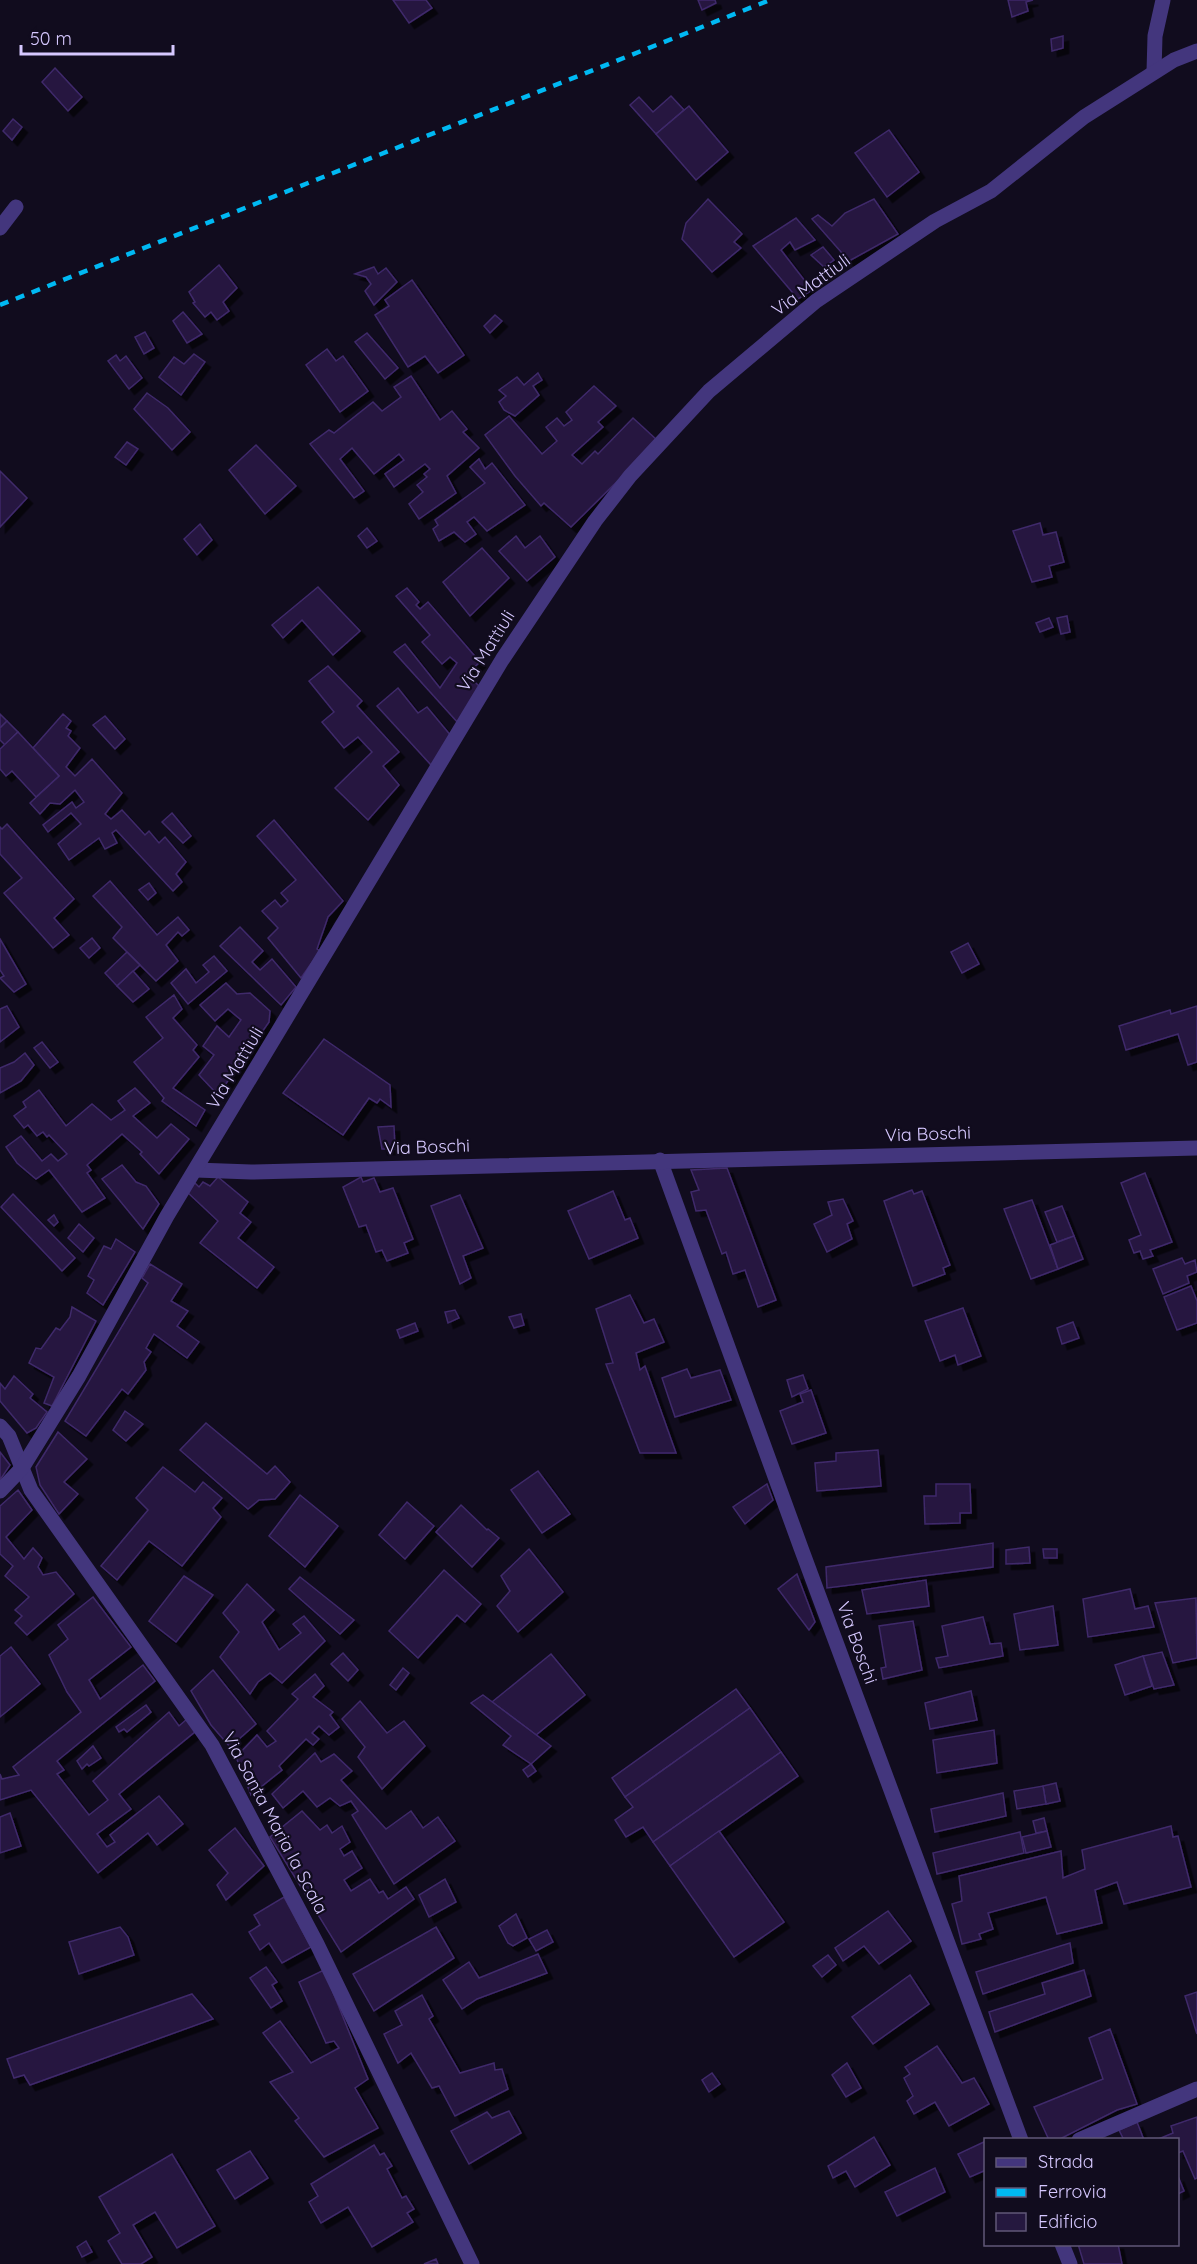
<svg xmlns="http://www.w3.org/2000/svg" width="1197" height="2264" viewBox="0 0 1197 2264" font-family="Quicksand,sans-serif">
	<style>
		.building { fill: #25183f; stroke: #3f296b; stroke-width: 1.5; filter: url(#shadow) }
		.lines { fill: none; stroke-linecap: round; stroke-linejoin: round }
		.minor { stroke: #43367d; stroke-width: 15 }
		.rail { stroke: #00b9f3; stroke-width: 4.5; stroke-dasharray: 9 8; stroke-linecap: butt }
		.labels { text-anchor: middle; stroke-width: 4.5; stroke-linejoin: round; paint-order: stroke }
		.street-label { font-size: 18px; fill: #d6c8ff; stroke: #110c1e }
	</style>
	<defs>
		<filter id="shadow"><feDropShadow dx="5.5" dy="5.5" stdDeviation="0" flood-color="#0009"/></filter>
	</defs>
	<rect width="100%" height="100%" fill="#110c1e"/>
	<g class="building">
		<polygon points="393,0 426,0 432,8 409,23"/>
		<polygon points="698,0 715,0 716,3 702,10"/>
		<polygon points="1008,0 1033,0 1026,2 1028,11 1012,17"/>
		<polygon points="1063,36 1063,48 1052,51 1051,39"/>
		<polygon points="55,68 82,97 68,111 42,82"/>
		<polygon points="671,96 684,110 656,134 630,105 639,97 653,112"/>
		<polygon points="689,106 728,152 696,180 656,134"/>
		<polygon points="13,119 22,127 12,140 3,131"/>
		<polygon points="889,130 919,172 887,197 855,153"/>
		<polygon points="708,199 742,234 734,242 741,248 712,272 682,239 686,223"/>
		<polygon points="874,199 898,234 849,261 812,219 818,215 832,226 845,213"/>
		<polygon points="796,218 815,240 795,250 790,242 781,250 812,290 798,299 753,246"/>
		<polygon points="823,247 834,260 824,267 811,255"/>
		<polygon points="219,265 237,288 223,302 229,311 217,320 211,312 205,317 193,303 195,302 189,292"/>
		<polygon points="374,267 378,274 386,268 397,282 374,305 365,291 371,284 366,277 355,274"/>
		<polygon points="412,280 464,355 438,373 425,356 408,367 375,315 389,306 385,300"/>
		<polygon points="183,312 202,334 187,343 173,321"/>
		<polygon points="495,315 502,321 490,333 484,326"/>
		<polygon points="145,332 154,348 144,354 135,337"/>
		<polygon points="367,333 398,368 385,379 355,342"/>
		<polygon points="327,349 336,361 343,356 368,391 340,412 306,365"/>
		<polygon points="194,354 205,362 181,395 159,377 174,357 184,364"/>
		<polygon points="116,355 120,361 126,356 142,378 129,389 108,361"/>
		<polygon points="538,373 542,380 533,386 539,395 515,416 504,410 499,402 506,396 499,390 517,377 524,385"/>
		<polygon points="411,376 440,420 452,411 467,429 463,432 479,448 447,476 456,493 419,519 409,504 423,492 417,485 427,477 424,474 430,469 425,464 394,487 385,474 404,460 399,454 374,474 352,448 340,459 364,491 354,498 310,444 329,430 334,433 373,402 382,411 401,397 394,387"/>
		<polygon points="594,386 616,406 598,422 603,427 572,455 582,464 595,451 598,454 633,418 658,441 571,527 544,503 541,506 515,476 485,435 509,416 542,454 557,441 546,427 557,418 564,426 572,420 566,412"/>
		<polygon points="147,393 168,408 190,432 172,450 134,409"/>
		<polygon points="127,442 138,449 126,465 115,457"/>
		<polygon points="256,445 296,486 265,514 229,470"/>
		<polygon points="479,459 485,469 492,463 525,505 487,531 474,517 467,522 476,534 465,542 454,532 439,541 433,529 438,525 435,520 485,483 470,467"/>
		<polygon points="0,471 27,498 0,527"/>
		<polygon points="1040,523 1043,535 1056,532 1064,562 1049,566 1052,577 1032,582 1013,531"/>
		<polygon points="200,524 212,540 197,555 184,539"/>
		<polygon points="367,528 377,541 367,548 358,536"/>
		<polygon points="516,536 525,548 540,536 555,557 527,581 499,551"/>
		<polygon points="482,548 509,578 470,616 443,582"/>
		<polygon points="318,587 360,631 333,655 302,620 283,638 272,625"/>
		<polygon points="407,588 419,602 416,605 420,609 428,602 480,662 467,674 481,688 459,724 394,652 405,644 440,688 457,663 450,657 442,664 422,642 430,635 396,596"/>
		<polygon points="1067,616 1070,632 1061,634 1057,618"/>
		<polygon points="1049,618 1053,627 1040,632 1036,623"/>
		<polygon points="328,666 362,701 357,706 399,752 383,766 399,785 368,820 335,788 372,752 358,737 344,748 322,722 334,712 309,681"/>
		<polygon points="398,688 418,713 427,707 452,737 431,765 377,706"/>
		<polygon points="0,714 7,721 0,728"/>
		<polygon points="63,714 71,721 66,728 71,731 68,736 80,748 66,767 75,776 92,759 122,793 105,814 111,819 122,810 145,835 149,831 159,843 165,837 186,862 176,874 182,882 173,891 116,830 112,833 117,843 105,849 99,838 69,860 58,844 81,824 71,813 48,832 43,825 72,802 76,808 84,802 75,790 60,804 50,803 40,814 30,803 59,776 33,748"/>
		<polygon points="105,716 125,739 115,749 93,725"/>
		<polygon points="7,721 18,732 5,745 0,740 0,728"/>
		<polygon points="18,732 59,776 36,797 12,771 6,776 0,769 0,749"/>
		<polygon points="172,813 191,836 183,843 162,822"/>
		<polygon points="274,820 343,901 328,917 317,949 320,951 301,978 268,938 278,928 262,911 275,900 281,907 288,901 281,893 296,880 257,836"/>
		<polygon points="7,824 74,899 54,918 69,935 53,948 4,893 22,878 0,854 0,827 2,829"/>
		<polygon points="110,881 157,935 178,917 189,930 182,936 178,932 166,945 178,961 156,981 113,938 122,927 93,896"/>
		<polygon points="149,883 156,893 148,900 139,890"/>
		<polygon points="240,927 263,951 252,962 260,970 272,959 296,987 281,1005 220,946"/>
		<polygon points="92,938 100,948 89,958 80,948"/>
		<polygon points="0,939 26,984 14,992 0,978 4,976 0,970"/>
		<polygon points="968,943 979,964 962,973 951,952"/>
		<polygon points="127,952 140,965 117,986 105,973"/>
		<polygon points="214,956 227,971 188,1004 171,983 186,969 196,983 209,972 203,965"/>
		<polygon points="133,971 149,989 133,1002 117,986"/>
		<polygon points="226,983 237,994 250,993 270,1011 269,1022 218,1095 199,1075 214,1055 203,1046 217,1026 229,1037 241,1020 228,1009 215,1021 200,1005"/>
		<polygon points="174,995 182,1009 173,1018 197,1045 193,1050 199,1057 173,1088 205,1110 196,1126 162,1101 164,1098 134,1062 163,1038 146,1017"/>
		<polygon points="7,1006 19,1027 0,1042 0,1009"/>
		<polygon points="1197,1006 1197,1062 1188,1065 1178,1034 1126,1050 1119,1026 1170,1010 1171,1014"/>
		<polygon points="324,1039 390,1085 391,1107 380,1099 377,1103 369,1098 343,1135 283,1093"/>
		<polygon points="42,1042 58,1062 50,1068 34,1048"/>
		<polygon points="25,1053 34,1065 21,1081 0,1093 0,1068 14,1062"/>
		<polygon points="135,1088 150,1103 133,1116 157,1138 171,1124 189,1139 159,1174 140,1154 142,1152 122,1134 87,1165 91,1170 87,1173 105,1198 82,1212 49,1170 36,1179 17,1163 6,1147 21,1136 42,1161 51,1154 58,1161 67,1154 49,1135 47,1137 43,1132 37,1136 28,1125 24,1128 14,1116 26,1107 23,1102 39,1090 66,1126 92,1104 111,1120 125,1110 118,1101"/>
		<polygon points="394,1126 395,1149 382,1149 378,1127"/>
		<polygon points="122,1165 136,1182 146,1186 159,1204 143,1229 102,1179"/>
		<polygon points="727,1168 776,1300 758,1307 745,1270 733,1274 726,1252 722,1254 706,1210 696,1211 691,1192 699,1190 691,1170"/>
		<polygon points="1145,1173 1172,1242 1150,1250 1153,1256 1143,1259 1140,1251 1134,1253 1129,1240 1141,1235 1121,1183"/>
		<polygon points="218,1177 248,1202 240,1213 251,1222 238,1238 274,1267 257,1288 200,1243 218,1221 186,1191 194,1182 199,1187 203,1182 210,1186"/>
		<polygon points="361,1177 363,1182 374,1178 380,1192 393,1188 413,1239 404,1243 408,1253 387,1261 382,1250 376,1252 366,1225 359,1227 343,1187"/>
		<polygon points="912,1190 914,1194 922,1191 950,1265 943,1268 945,1274 913,1286 884,1201"/>
		<polygon points="613,1191 625,1220 630,1218 638,1238 589,1259 568,1211"/>
		<polygon points="13,1194 75,1258 62,1271 1,1207"/>
		<polygon points="460,1195 483,1248 463,1256 471,1278 460,1284 431,1206"/>
		<polygon points="843,1199 853,1221 847,1224 852,1239 827,1252 814,1224 832,1215 828,1202"/>
		<polygon points="1032,1200 1058,1269 1031,1279 1004,1209"/>
		<polygon points="1062,1206 1074,1236 1057,1242 1045,1212"/>
		<polygon points="54,1215 58,1222 54,1226 48,1220"/>
		<polygon points="79,1224 94,1238 83,1252 68,1238"/>
		<polygon points="1074,1236 1083,1259 1058,1269 1050,1245"/>
		<polygon points="116,1239 135,1252 103,1305 87,1293 94,1280 88,1276 104,1246 111,1249"/>
		<polygon points="1182,1258 1185,1264 1195,1260 1197,1272 1187,1276 1189,1283 1163,1294 1153,1269"/>
		<polygon points="150,1264 182,1284 171,1301 188,1311 177,1326 199,1342 187,1358 154,1334 146,1348 151,1352 144,1362 146,1370 128,1394 122,1389 86,1436 65,1421 148,1283 142,1278"/>
		<polygon points="1191,1286 1197,1301 1197,1323 1177,1330 1164,1297"/>
		<polygon points="630,1295 644,1323 654,1319 664,1342 636,1353 640,1370 645,1366 676,1453 640,1453 606,1364 613,1363 596,1309"/>
		<polygon points="72,1307 96,1321 52,1406 44,1403 54,1377 29,1363 36,1348 41,1349 56,1328 60,1330 70,1317"/>
		<polygon points="963,1308 981,1356 958,1365 955,1355 940,1361 925,1321"/>
		<polygon points="455,1310 459,1318 448,1323 445,1312"/>
		<polygon points="521,1314 524,1325 514,1328 509,1317"/>
		<polygon points="1073,1322 1079,1338 1062,1344 1057,1328"/>
		<polygon points="415,1323 418,1331 400,1338 397,1330"/>
		<polygon points="687,1369 691,1378 720,1370 731,1400 675,1417 662,1378"/>
		<polygon points="803,1375 808,1389 792,1397 787,1380"/>
		<polygon points="14,1376 33,1394 30,1398 47,1412 36,1428 27,1433 0,1401 0,1383 5,1389"/>
		<polygon points="811,1390 826,1433 792,1444 780,1411 803,1402 800,1394"/>
		<polygon points="125,1411 143,1424 126,1441 113,1430"/>
		<polygon points="206,1423 267,1474 275,1466 290,1482 275,1499 259,1500 248,1509 180,1450"/>
		<polygon points="58,1432 87,1459 64,1482 78,1494 59,1514 40,1485 36,1467"/>
		<polygon points="878,1450 881,1486 817,1491 815,1463 836,1461 836,1453"/>
		<polygon points="0,1452 10,1465 0,1480"/>
		<polygon points="163,1467 195,1492 203,1482 222,1498 213,1508 221,1517 182,1566 149,1541 117,1580 101,1566 148,1510 136,1498"/>
		<polygon points="538,1471 570,1514 542,1533 511,1490"/>
		<polygon points="767,1484 773,1500 745,1524 733,1507"/>
		<polygon points="936,1484 970,1484 971,1513 960,1513 960,1523 925,1524 924,1496 936,1496"/>
		<polygon points="18,1490 32,1510 6,1537 24,1559 33,1548 42,1558 38,1567 43,1575 56,1572 74,1594 27,1635 15,1623 22,1616 15,1610 29,1597 5,1576 13,1566 0,1554 0,1506"/>
		<polygon points="300,1495 338,1526 305,1567 269,1536"/>
		<polygon points="407,1502 434,1526 405,1559 379,1535"/>
		<polygon points="461,1505 487,1530 488,1529 499,1538 472,1567 436,1532"/>
		<polygon points="993,1543 993,1567 827,1588 826,1567"/>
		<polygon points="1029,1547 1030,1563 1006,1564 1006,1550"/>
		<polygon points="529,1549 563,1592 518,1632 497,1606 510,1591 501,1576"/>
		<polygon points="1043,1549 1057,1549 1057,1558 1044,1558"/>
		<polygon points="444,1570 481,1604 465,1622 457,1615 418,1658 389,1631"/>
		<polygon points="797,1574 815,1622 809,1630 778,1589"/>
		<polygon points="184,1576 213,1595 176,1642 149,1621"/>
		<polygon points="300,1577 354,1620 340,1634 289,1589"/>
		<polygon points="926,1580 929,1606 867,1614 862,1590"/>
		<polygon points="247,1584 274,1610 262,1622 279,1650 301,1633 293,1624 304,1616 325,1641 282,1683 270,1673 258,1682 250,1694 220,1657 239,1632 223,1613"/>
		<polygon points="1130,1589 1135,1609 1148,1606 1154,1627 1088,1637 1083,1599"/>
		<polygon points="93,1597 131,1647 89,1680 100,1699 143,1665 155,1681 57,1761 64,1770 57,1774 89,1815 108,1800 93,1781 169,1712 179,1726 187,1719 196,1731 119,1794 131,1809 97,1834 107,1847 115,1842 110,1835 159,1796 183,1824 157,1845 148,1833 98,1873 31,1790 0,1800 0,1774 2,1779 19,1775 13,1767 81,1712 67,1692 49,1655 68,1639 58,1625"/>
		<polygon points="1196,1598 1197,1658 1173,1663 1155,1603"/>
		<polygon points="1053,1606 1058,1645 1020,1650 1014,1614"/>
		<polygon points="983,1617 990,1644 1001,1643 1003,1656 939,1668 936,1658 948,1656 942,1626"/>
		<polygon points="913,1621 922,1670 883,1679 881,1668 886,1667 879,1626"/>
		<polygon points="11,1647 40,1684 0,1717 0,1656"/>
		<polygon points="1162,1652 1174,1685 1154,1689 1143,1656"/>
		<polygon points="343,1653 358,1670 348,1681 331,1664"/>
		<polygon points="551,1654 585,1695 536,1735 492,1702"/>
		<polygon points="1143,1656 1152,1686 1125,1695 1115,1665"/>
		<polygon points="403,1668 409,1673 396,1690 390,1685"/>
		<polygon points="213,1670 256,1724 230,1747 211,1725 191,1691"/>
		<polygon points="315,1674 324,1686 313,1697 333,1712 330,1715 339,1727 329,1735 319,1726 312,1733 319,1739 313,1745 306,1739 279,1766 282,1770 251,1795 236,1757 257,1735 267,1747 276,1741 267,1731 298,1699 292,1694"/>
		<polygon points="736,1689 750,1708 625,1797 612,1778"/>
		<polygon points="971,1691 977,1720 930,1729 925,1703"/>
		<polygon points="483,1695 551,1746 531,1764 536,1771 528,1777 523,1770 531,1764 503,1745 511,1736 471,1703"/>
		<polygon points="360,1701 387,1733 404,1721 425,1746 382,1789 358,1757 365,1747 342,1719"/>
		<polygon points="146,1705 151,1712 127,1732 124,1729 119,1732 116,1727"/>
		<polygon points="750,1708 781,1752 653,1842 643,1827 626,1837 615,1820 633,1807 625,1797"/>
		<polygon points="994,1730 997,1763 937,1773 933,1740"/>
		<polygon points="93,1746 101,1758 89,1766 87,1764 82,1769 77,1761"/>
		<polygon points="781,1752 798,1776 670,1866 653,1842"/>
		<polygon points="315,1753 321,1762 334,1754 352,1771 341,1780 386,1829 411,1811 423,1828 438,1817 455,1841 394,1884 352,1815 358,1811 351,1801 340,1806 330,1798 317,1807 303,1791 283,1808 272,1794"/>
		<polygon points="1056,1783 1060,1801 1046,1804 1043,1786"/>
		<polygon points="1043,1786 1046,1804 1017,1809 1014,1791"/>
		<polygon points="1003,1793 1006,1816 935,1832 931,1809"/>
		<polygon points="302,1811 320,1830 327,1825 332,1833 342,1826 350,1842 340,1849 344,1856 352,1851 362,1868 344,1880 351,1891 370,1879 379,1893 383,1891 388,1899 406,1887 414,1899 341,1952 270,1837"/>
		<polygon points="10,1813 21,1846 0,1853 0,1817"/>
		<polygon points="1044,1818 1047,1831 1036,1833 1033,1821"/>
		<polygon points="1171,1826 1173,1837 1178,1836 1191,1887 1124,1904 1117,1882 1095,1890 1102,1923 1057,1934 1046,1897 988,1913 993,1929 979,1934 981,1939 962,1944 952,1904 962,1901 959,1876 1061,1851 1063,1878 1085,1869 1082,1850"/>
		<polygon points="235,1828 264,1866 226,1900 217,1885 228,1873 209,1850"/>
		<polygon points="719,1831 784,1922 734,1957 670,1866"/>
		<polygon points="1047,1831 1051,1847 1026,1853 1022,1837"/>
		<polygon points="1020,1832 1024,1853 937,1874 933,1853"/>
		<polygon points="445,1879 456,1902 429,1917 419,1895"/>
		<polygon points="284,1897 311,1947 282,1963 269,1943 260,1950 249,1932 260,1925 254,1915"/>
		<polygon points="888,1911 911,1941 879,1964 864,1946 843,1961 835,1948"/>
		<polygon points="516,1914 527,1938 513,1946 508,1943 499,1926"/>
		<polygon points="120,1927 128,1937 134,1955 79,1974 69,1942"/>
		<polygon points="436,1927 454,1958 374,2011 353,1974"/>
		<polygon points="547,1930 553,1942 536,1951 529,1939"/>
		<polygon points="1070,1943 1073,1963 983,1994 976,1972"/>
		<polygon points="538,1954 547,1973 477,1999 462,2009 443,1980 469,1962 479,1978"/>
		<polygon points="828,1955 836,1965 822,1977 813,1966"/>
		<polygon points="266,1967 277,1982 272,1985 282,2001 271,2008 250,1978"/>
		<polygon points="324,1970 368,2079 355,2088 378,2128 324,2157 295,2121 299,2118 270,2082 293,2072 263,2033 280,2021 311,2063 339,2048 334,2041 326,2043 299,1982"/>
		<polygon points="1084,1970 1091,1996 995,2032 989,2012 1045,1994 1042,1983"/>
		<polygon points="910,1975 929,2004 873,2044 852,2017"/>
		<polygon points="1197,1992 1197,2034 1185,1996"/>
		<polygon points="192,1994 213,2019 30,2085 24,2075 14,2078 7,2059"/>
		<polygon points="422,1995 433,2016 429,2019 460,2073 494,2063 495,2070 502,2069 508,2089 455,2116 439,2086 432,2088 411,2053 398,2063 384,2034 402,2025 395,2011"/>
		<polygon points="1110,2029 1137,2104 1117,2110 1058,2140 1049,2140 1034,2107 1103,2079 1089,2038"/>
		<polygon points="937,2046 962,2083 974,2078 989,2104 949,2126 935,2102 914,2114 907,2101 913,2096 904,2078 910,2074 905,2067"/>
		<polygon points="847,2063 861,2088 846,2097 832,2075"/>
		<polygon points="712,2073 720,2084 709,2092 702,2080"/>
		<polygon points="509,2111 521,2133 469,2164 451,2131 487,2112 492,2118"/>
		<polygon points="1197,2117 1197,2178 1195,2179 1183,2151 1178,2153 1178,2140 1156,2140 1173,2133 1171,2126"/>
		<polygon points="1137,2122 1144,2140 1124,2140 1119,2130"/>
		<polygon points="874,2137 890,2165 855,2187 846,2171 833,2178 828,2166"/>
		<polygon points="986,2141 986,2170 970,2177 958,2154"/>
		<polygon points="374,2145 380,2155 384,2153 392,2166 387,2169 402,2198 406,2196 414,2209 407,2213 413,2222 372,2247 348,2207 321,2223 309,2202 318,2196 311,2184"/>
		<polygon points="250,2151 268,2178 235,2199 217,2170"/>
		<polygon points="172,2154 215,2226 177,2248 155,2212 133,2225 152,2257 141,2264 122,2264 108,2241 120,2233 99,2197"/>
		<polygon points="935,2168 945,2192 897,2216 885,2192"/>
		<polygon points="1178,2176 1184,2191 1178,2194"/>
		<polygon points="86,2241 92,2252 82,2257 77,2247"/>
		<polygon points="1078,2244 1118,2244 1122,2264 1084,2264"/>
		<polygon points="436,2259 438,2264 424,2264"/>
	</g>
	<g class="lines">
		<g class="minor">
			<polyline points="1154,72 1155,36 1163,0"/>
			<polyline points="0,228 16,207"/>
			<polyline points="660,1160 801,1548 1021,2140"/>
			<polyline points="196,1170 251,1172 1197,1148"/>
			<polyline points="0,1426 9,1436 31,1490 212,1745 317,1944 472,2264"/>
			<polyline points="0,1491 22,1468 79,1376 167,1216 502,660 595,521 630,476 709,391 816,301 935,221 991,191 1084,117 1174,60 1197,51"/>
			<polyline points="1079,2140 1197,2089"/>
			<polyline points="1062,2244 1070,2264"/>
		</g>
		<polyline class="rail" points="0,305 770,0"/>
	</g>
	<g class="labels">
		<g class="street-label">
			<text transform="translate(811 285) rotate(-36)" y="6">Via Mattiuli</text>
			<text transform="translate(486 651) rotate(-58)" y="6">Via Mattiuli</text>
			<text transform="translate(235 1068) rotate(-59)" y="6">Via Mattiuli</text>
			<text transform="translate(928 1134) rotate(-2)" y="6">Via Boschi</text>
			<text transform="translate(427 1147) rotate(-2)" y="6">Via Boschi</text>
			<text transform="translate(857 1643) rotate(70)" y="6">Via Boschi</text>
			<text transform="translate(275 1823) rotate(62)" y="6">Via Santa Maria la Scala</text>
		</g>
	</g>
	<rect x="984" y="2138" width="195" height="108" fill="#110c1e" stroke="#605778" stroke-width="1.5"/>
	<rect x="996" y="2158" width="30" height="9" fill="#43367d" stroke="#605778" stroke-width="1.5"/>
	<text x="1038" y="2168" font-size="18" fill="#d6c8ff">Strada</text>
	<rect x="996" y="2188" width="30" height="9" fill="#00b9f3" stroke="#605778" stroke-width="1.5"/>
	<text x="1038" y="2198" font-size="18" fill="#d6c8ff">Ferrovia</text>
	<rect x="996" y="2213" width="30" height="18" fill="#25183f" stroke="#605778" stroke-width="1.5"/>
	<text x="1038" y="2228" font-size="18" fill="#d6c8ff">Edificio</text>
	<path d="M21 45v9h152v-9" fill="none" stroke="#d6c8ff" stroke-width="3"/>
	<text x="30" y="45" font-size="18" fill="#d6c8ff" stroke="#110c1e" stroke-width="4.5" paint-order="stroke">50 m</text>
</svg>
